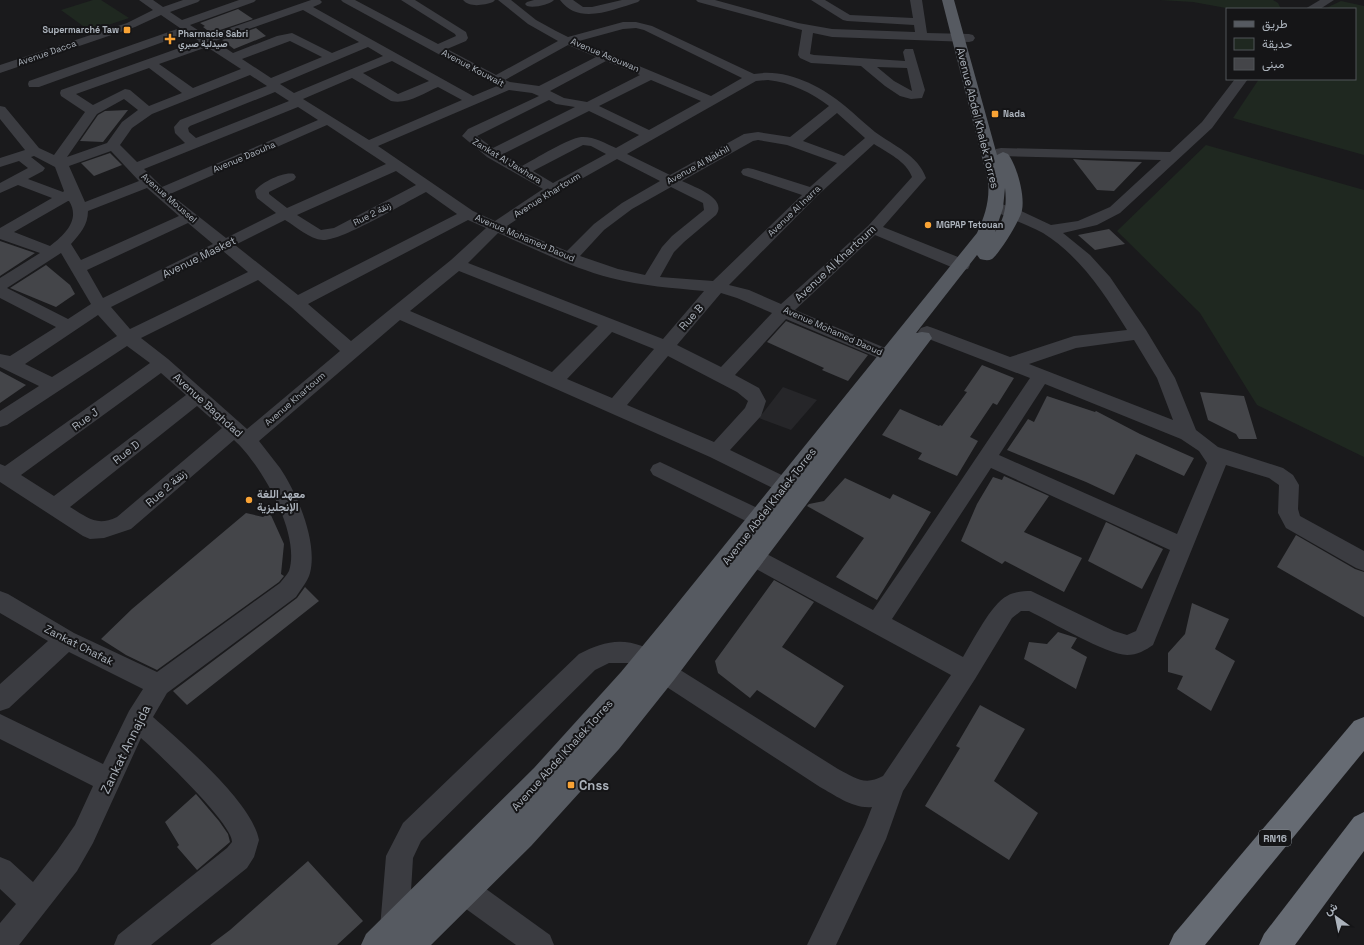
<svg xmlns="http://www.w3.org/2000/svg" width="1364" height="945" viewBox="0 0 1364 945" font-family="'Space Grotesk',Vazirmatn,sans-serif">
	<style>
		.built { fill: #262629 }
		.green { fill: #1f2820 }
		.building { fill: #444549 }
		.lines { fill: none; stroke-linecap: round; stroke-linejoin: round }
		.minor { fill: #3b3c41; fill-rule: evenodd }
		.major { fill: #565a61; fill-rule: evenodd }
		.highway { fill: #666b73; fill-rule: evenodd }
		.poi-dot { fill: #f9a335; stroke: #151517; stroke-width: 1.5 }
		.labels { text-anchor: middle; stroke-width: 4; stroke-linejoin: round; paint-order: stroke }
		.far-poi-label { font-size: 9px; font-weight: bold; fill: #acb3bc; stroke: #151517; text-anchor: start }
		.far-street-label { font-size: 9px; fill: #acb3bc; stroke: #151517 }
		.shield { fill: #151517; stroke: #7f848a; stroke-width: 1 }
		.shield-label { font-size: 10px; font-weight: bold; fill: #acb3bc }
		.street-label { font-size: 11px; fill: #acb3bc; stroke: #151517 }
		.poi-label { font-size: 11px; font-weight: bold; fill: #acb3bc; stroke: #151517; text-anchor: start }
		.near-street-label { font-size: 13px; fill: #acb3bc; stroke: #151517 }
		.near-poi-label { font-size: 13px; font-weight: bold; fill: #acb3bc; stroke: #151517; text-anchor: start }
	</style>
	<rect width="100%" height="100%" fill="#1a1a1c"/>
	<polygon class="built" points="783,387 817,400 791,430 759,418"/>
	<g class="green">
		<polygon points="93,0 101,0 129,18 90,31 61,10"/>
		<polygon points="1160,0 1273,0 1278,3 1281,9 1226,8 1193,2"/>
		<polygon points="1341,1 1364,6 1364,155 1233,118 1259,79 1355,79 1355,9 1324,9"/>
		<polygon points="1206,145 1364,190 1364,457 1257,405 1200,313 1117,231"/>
	</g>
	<g class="building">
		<polygon points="238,9 253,19 211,33 203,27 205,26 200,23"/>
		<polygon points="256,28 266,36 234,49 222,40"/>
		<polygon points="128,110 103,142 80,141 98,115 105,111"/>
		<polygon points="110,153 122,165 94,176 81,163"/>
		<polygon points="1073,159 1083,160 1142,162 1114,191 1097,190"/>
		<polygon points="1109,229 1125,244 1095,250 1078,235"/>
		<polygon points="0,241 35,253 0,276"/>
		<polygon points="46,265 70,285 75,294 56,307 10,288"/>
		<polygon points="786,321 868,355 848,381 822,370 824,368 767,342"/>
		<polygon points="982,365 1014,378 997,405 993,403 970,437 978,441 957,476 918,459 922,453 882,435 900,409 939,426 940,425 942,426 967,392 964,391"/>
		<polygon points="0,371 26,385 0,403"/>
		<polygon points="1200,392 1244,396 1257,439 1239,439 1236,434 1208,420"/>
		<polygon points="1047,396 1095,412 1096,411 1140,434 1194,458 1184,476 1136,454 1114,495 1086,482 1007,450 1028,419 1034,422"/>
		<polygon points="1004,476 1049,496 1024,532 1082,558 1064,592 1005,561 1002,564 961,541 977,504 993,477 1002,480"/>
		<polygon points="845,478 890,499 893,494 931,512 877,600 836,577 864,538 807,506 809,504 824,501"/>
		<polygon points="246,513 263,517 270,513 284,544 281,574 284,576 279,582 157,670 126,655 101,639 132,609"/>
		<polygon points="1106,522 1163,549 1142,589 1088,561"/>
		<polygon points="1296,535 1355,569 1364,572 1364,617 1277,567"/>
		<polygon points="774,580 814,602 782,647 844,686 815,728 757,690 750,698 718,673 715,661"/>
		<polygon points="305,587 319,601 187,705 173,691 297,598"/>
		<polygon points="1192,603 1229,619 1215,649 1235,661 1211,711 1177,689 1183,676 1168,672 1168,653 1185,634"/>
		<polygon points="1058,632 1077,638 1071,648 1087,657 1076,689 1024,659 1029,642 1047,644"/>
		<polygon points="980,705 1025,729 994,781 1038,813 1009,860 925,806 960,748 956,746"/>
		<polygon points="196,794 219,821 228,834 230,842 197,870 177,847 179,845 165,822"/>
		<polygon points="308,861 363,921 337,945 210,945 230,930"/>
	</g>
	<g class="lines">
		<g class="minor">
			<path d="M139 0H153L163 7 183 0H200L198 2 170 12 182 20 239 0H256L254 2 190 25 207 36 311 0H320L322 2 320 4 313 7 473 96 497 86 343 2 341 0H355L438 44 456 36 455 34 401 0H415L466 32 468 38 466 41 447 49 496 75 558 41 528 24 498 0H511L536 20 556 31 568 37 623 22H636L652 26 754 74C786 68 821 86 845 106 856 115 865 124 875 132 894 146 918 155 926 178L883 227 968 261 970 265 968 269 962 270 956 269 875 235 795 310 909 358 912 362 909 366 903 368 897 366 786 319 735 375 759 388 766 401 761 416 730 450 792 480 795 486 792 492 785 494 710 457 400 320 259 441C266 450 273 459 280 468 297 493 318 542 310 573 308 581 301 589 296 597L167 693 153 717C182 743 252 802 259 840L254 857 247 868 151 945H114L118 935 227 848 232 842C233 824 158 753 141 738L93 843 77 871 19 945H0V923L16 904 0 889V857L10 861 33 882 57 851 75 825 93 786 0 739V714L103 764 129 711 143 689 69 652 9 708 0 711V684L48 641 0 613V591L8 594 74 633 157 672 280 583C283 579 287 575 289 571 301 534 261 464 234 440L131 529 104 538 90 539 83 536 0 482V464L5 466 150 363 127 346 7 425 0 427V411L39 386 0 367V354L10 356 56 327 0 298V278L40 253 0 239V228L52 198 18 185 0 193V183L28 168 19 161 0 167V158L25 150 0 119V106L5 107 39 148 54 155 85 112 61 96 60 93 61 90 199 41 188 33 39 87H29L28 84 29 81 180 28 161 15 135 27 0 73V65L127 23 153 10ZM303 10 359 42 332 53 292 33 277 36 233 53 215 41ZM636 28 644 30 742 78 711 96 579 41 623 29ZM290 41 322 57 271 78 242 59ZM568 45 596 57 539 86 510 82 505 80ZM207 47 241 69 193 88 159 64ZM368 47 383 56 294 93 280 84ZM392 61 429 81 398 94 363 73ZM606 61 640 75 587 102 564 98 550 91ZM149 68 182 93 149 106 130 90 125 89 93 105 76 94ZM250 75 267 86 180 120 174 127 175 133 185 143 137 162 120 145 132 128 152 114ZM352 78 391 101C407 105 424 93 438 87L462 100 369 140 303 99ZM651 80 701 101 649 130 599 106ZM768 80C790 82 812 93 829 106L790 137 758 132 744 134 670 175 627 154 756 81ZM509 90 532 93 539 96 468 129 462 136 487 157 543 189 495 221 473 211 378 146ZM275 92 289 101 196 138 189 132 188 128 190 126ZM124 99 138 110 122 122 107 143 67 157 97 114ZM549 100 556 104 575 107 493 148 477 136ZM298 107 318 120 162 187 144 169ZM589 111 639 135 616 148C605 143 593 136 581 137 569 138 535 159 522 166L503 154ZM837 113 865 138 844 156 803 141ZM327 125 386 164 287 208 269 194V192L294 180 296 177 294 174C284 171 260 183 255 191L257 198 276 213 226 238 170 194ZM758 140 787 145 837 163 810 187 753 169 748 168 743 169 741 172 743 175 802 195 713 281 660 277 674 252 684 242 716 215C728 198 694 187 682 181L753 141ZM874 144C888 153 906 161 912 177L868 226 781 304 749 290 729 285 817 196ZM583 145 591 146 606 154 553 183 533 171ZM111 151 139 181 85 202 69 166ZM34 156 55 167 64 191 63 192 28 179 43 171 45 168 31 157ZM617 159 660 181 622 203 594 224 567 251 507 226 558 192ZM396 171 416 185 334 228 321 230 297 215ZM671 187 703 203 704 210 672 236 662 247 645 275 618 269 580 256 604 230 632 209ZM147 188 179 216 81 260 71 244C80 234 88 225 88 211ZM426 192 457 214 298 295 235 245 285 220C297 227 309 239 323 240 342 241 406 202 426 192ZM68 201H69C81 220 64 235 50 246L14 232ZM468 220 486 228 451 260 351 341 308 304ZM188 223 213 244 103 298 87 270ZM498 233C535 249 572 268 611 278 642 286 673 288 704 291L663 339 468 263ZM223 251 248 272 130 329 111 307ZM61 253 91 304 68 319 7 288ZM459 271 598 326 552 372 410 311ZM258 280 291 307 340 351 247 429 168 359 141 338ZM721 293 737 298 772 313 721 367 677 345ZM98 315 117 336 52 377 25 364ZM612 332 654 349 612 398 567 379ZM668 356 737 392 748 401 745 408 714 442 627 405ZM161 373 186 395 54 496 21 475ZM197 406 222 428 117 517C96 527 87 517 70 507Z"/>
			<path d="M463 0H495L493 2C484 5 470 8 463 0Z"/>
			<path d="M534 0H554C549 5 534 8 527 6L525 4 527 2Z"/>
			<path d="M560 0H573L583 7H592L622 0H640L638 2C614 9 579 26 560 0Z"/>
			<path d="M696 0H715L798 23 832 29 915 32 914 25 847 21 843 20 811 0H825L850 15 913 18 910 0H922L927 33 969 34 973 35 975 38 973 41 969 42 832 37 813 33 810 54 814 55 905 61 903 52 905 49H913L925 90 922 98 911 99 900 96 885 86 861 66 811 63 800 58 798 55 802 30 698 2ZM877 67 907 68 912 91 894 81Z"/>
			<polygon points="1320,0 1334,0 1320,9 1305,9"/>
			<path d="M1235 79H1248L1212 128 1120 213 1097 225 1063 233 1090 255 1110 277 1146 330 1175 378 1196 430 1218 447 1283 468 1293 475 1299 485 1298 509 1300 516 1364 551V571L1356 568 1286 528 1278 513 1279 485 1269 478 1226 465 1153 645C1146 650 1137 655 1127 655 1107 655 1050 621 1029 611H1021L1012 618 975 679 903 791 886 839 836 945H807L865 825 872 807C853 809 835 795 820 787L630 663H609L595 670 421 841 413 858 409 924 417 935 421 945H389L384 938 380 928 386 856 403 823 579 654C600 643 619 637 642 646L838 769C855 778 865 786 883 776L951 675 745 563 742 557 745 551 753 548 761 551 873 610 917 546 1030 378 921 336 918 332 921 328 927 326 933 328 1010 357 1074 336 1127 330C1104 293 1081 257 1043 233 1034 227 992 212 988 207L991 204 996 202 1019 210 1051 225 1078 221 1110 207 1161 160 1001 156 996 155 994 152 996 149 1001 148 1170 152 1202 122ZM1134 340 1157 378 1173 420 1029 364 1076 348ZM1045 384 1181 439 1199 451 1207 463 1177 534 999 455ZM991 468 1170 550 1136 631 1127 635 1114 631 1031 591C1023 591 1014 592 1007 596 991 604 973 641 963 657L892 619Z"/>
			<polygon points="660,462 766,512 769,518 766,524 759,526 752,524 653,475 650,470 653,465"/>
			<polygon points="465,877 475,881 550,935 554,945 516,945 455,901 451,891 455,881"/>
		</g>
		<path class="major" d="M942 0H954L997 155 1003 152 1008 154C1017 166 1025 195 1022 210 1021 219 999 254 992 259 988 261 984 260 980 259L977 255 916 333 922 332 929 333 932 338 674 680 619 749 531 846 431 945H361L366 934 534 768 621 672 664 620 977 233C985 216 990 200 988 181ZM1005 188C1007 205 1005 218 995 232L1003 208Z"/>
		<g class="highway">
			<polygon points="1364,717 1364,751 1205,945 1169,945 1174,934 1354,721"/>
			<polygon points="1364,812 1364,851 1295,945 1259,945 1264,934 1354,817"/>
		</g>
	</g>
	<g class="poi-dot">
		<rect x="123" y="26" width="8" height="8" rx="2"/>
		<path d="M168 33h4v4h4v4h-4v4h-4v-4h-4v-4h4z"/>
		<rect x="991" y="110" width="8" height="8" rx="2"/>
		<circle cx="928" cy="225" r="4"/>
		<circle cx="249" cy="500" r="4"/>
		<rect x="567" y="781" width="8" height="8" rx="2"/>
	</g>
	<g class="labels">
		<g class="far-poi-label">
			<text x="119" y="33" text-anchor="end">Supermarché Taw</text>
			<text x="178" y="37">Pharmacie Sabri<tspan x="178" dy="10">صيدلية صبري</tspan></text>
			<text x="1003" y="117">Nada</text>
			<text x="936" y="228">MGPAP Tetouan</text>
		</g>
		<g class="far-street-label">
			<text transform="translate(47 53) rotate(-19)" y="3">Avenue Dacca</text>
			<text transform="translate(605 55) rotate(23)" y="3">Avenue Asouwan</text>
			<text transform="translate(473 68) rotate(28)" y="3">Avenue Kouwait</text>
			<text transform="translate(244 157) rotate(-23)" y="3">Avenue Daouha</text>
			<text transform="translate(507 161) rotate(31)" y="3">Zankat Al Jawhara</text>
			<text transform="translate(698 165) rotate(-29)" y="3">Avenue Al Nakhil</text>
			<text transform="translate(547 195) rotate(-32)" y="3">Avenue Khartoum</text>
			<text transform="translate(169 198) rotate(41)" y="3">Avenue Moussel</text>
			<text transform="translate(794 211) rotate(-44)" y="3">Avenue Al Inarra</text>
			<text transform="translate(372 214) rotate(-27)" y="3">Rue 2 زنقة</text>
			<text transform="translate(525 238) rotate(23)" y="3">Avenue Mohamed Daoud</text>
			<text transform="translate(833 331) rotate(24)" y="3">Avenue Mohamed Daoud</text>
			<text transform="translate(295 399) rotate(-41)" y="3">Avenue Khartoum</text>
		</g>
		<rect class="shield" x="1259" y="830" width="32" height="16" rx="3"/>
		<g class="shield-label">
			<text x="1275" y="842">RN16</text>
		</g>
		<g class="street-label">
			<text transform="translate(978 118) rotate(76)" y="4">Avenue Abdel Khalek Torres</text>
			<text transform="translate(199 257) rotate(-26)" y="4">Avenue Masket</text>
			<text transform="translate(835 263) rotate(-43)" y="4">Avenue Al Khartoum</text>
			<text transform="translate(691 317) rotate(-49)" y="4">Rue B</text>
			<text transform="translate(208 405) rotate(42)" y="4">Avenue Baghdad</text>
			<text transform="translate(85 419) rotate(-36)" y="4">Rue J</text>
			<text transform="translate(126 452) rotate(-38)" y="4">Rue D</text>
			<text transform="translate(166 488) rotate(-41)" y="4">Rue 2 زنقة</text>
			<text transform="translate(769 506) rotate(-52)" y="4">Avenue Abdel Khalek Torres</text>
			<text transform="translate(79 645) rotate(27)" y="4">Zankat Chafak</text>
			<text transform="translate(562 755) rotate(-48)" y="4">Avenue Abdel Khalek Torres</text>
		</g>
		<g class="poi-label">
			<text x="257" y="498">معهد اللغة<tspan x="257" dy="13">الإنجليزية</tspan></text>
		</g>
		<g class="near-street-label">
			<text transform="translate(125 749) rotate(-64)" y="5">Zankat Annajda</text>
		</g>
		<g class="near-poi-label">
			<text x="579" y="790">Cnss</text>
		</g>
	</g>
	<rect x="1226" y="8" width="130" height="72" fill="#151517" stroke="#515459"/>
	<rect x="1234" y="21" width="20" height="6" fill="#565a61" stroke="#515459"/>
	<text x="1262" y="28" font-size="12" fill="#acb3bc">طريق</text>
	<rect x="1234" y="38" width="20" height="12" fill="#1f2820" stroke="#515459"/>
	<text x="1262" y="48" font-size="12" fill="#acb3bc">حديقة</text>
	<rect x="1234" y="58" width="20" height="12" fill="#444549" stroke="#515459"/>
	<text x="1262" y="68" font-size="12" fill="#acb3bc">مبنى</text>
	<g transform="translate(1336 917) rotate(327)" stroke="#151517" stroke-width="3" paint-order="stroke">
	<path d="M0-3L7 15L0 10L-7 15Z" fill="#acb3bc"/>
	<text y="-6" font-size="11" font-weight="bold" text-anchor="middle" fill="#acb3bc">ش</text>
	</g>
</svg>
